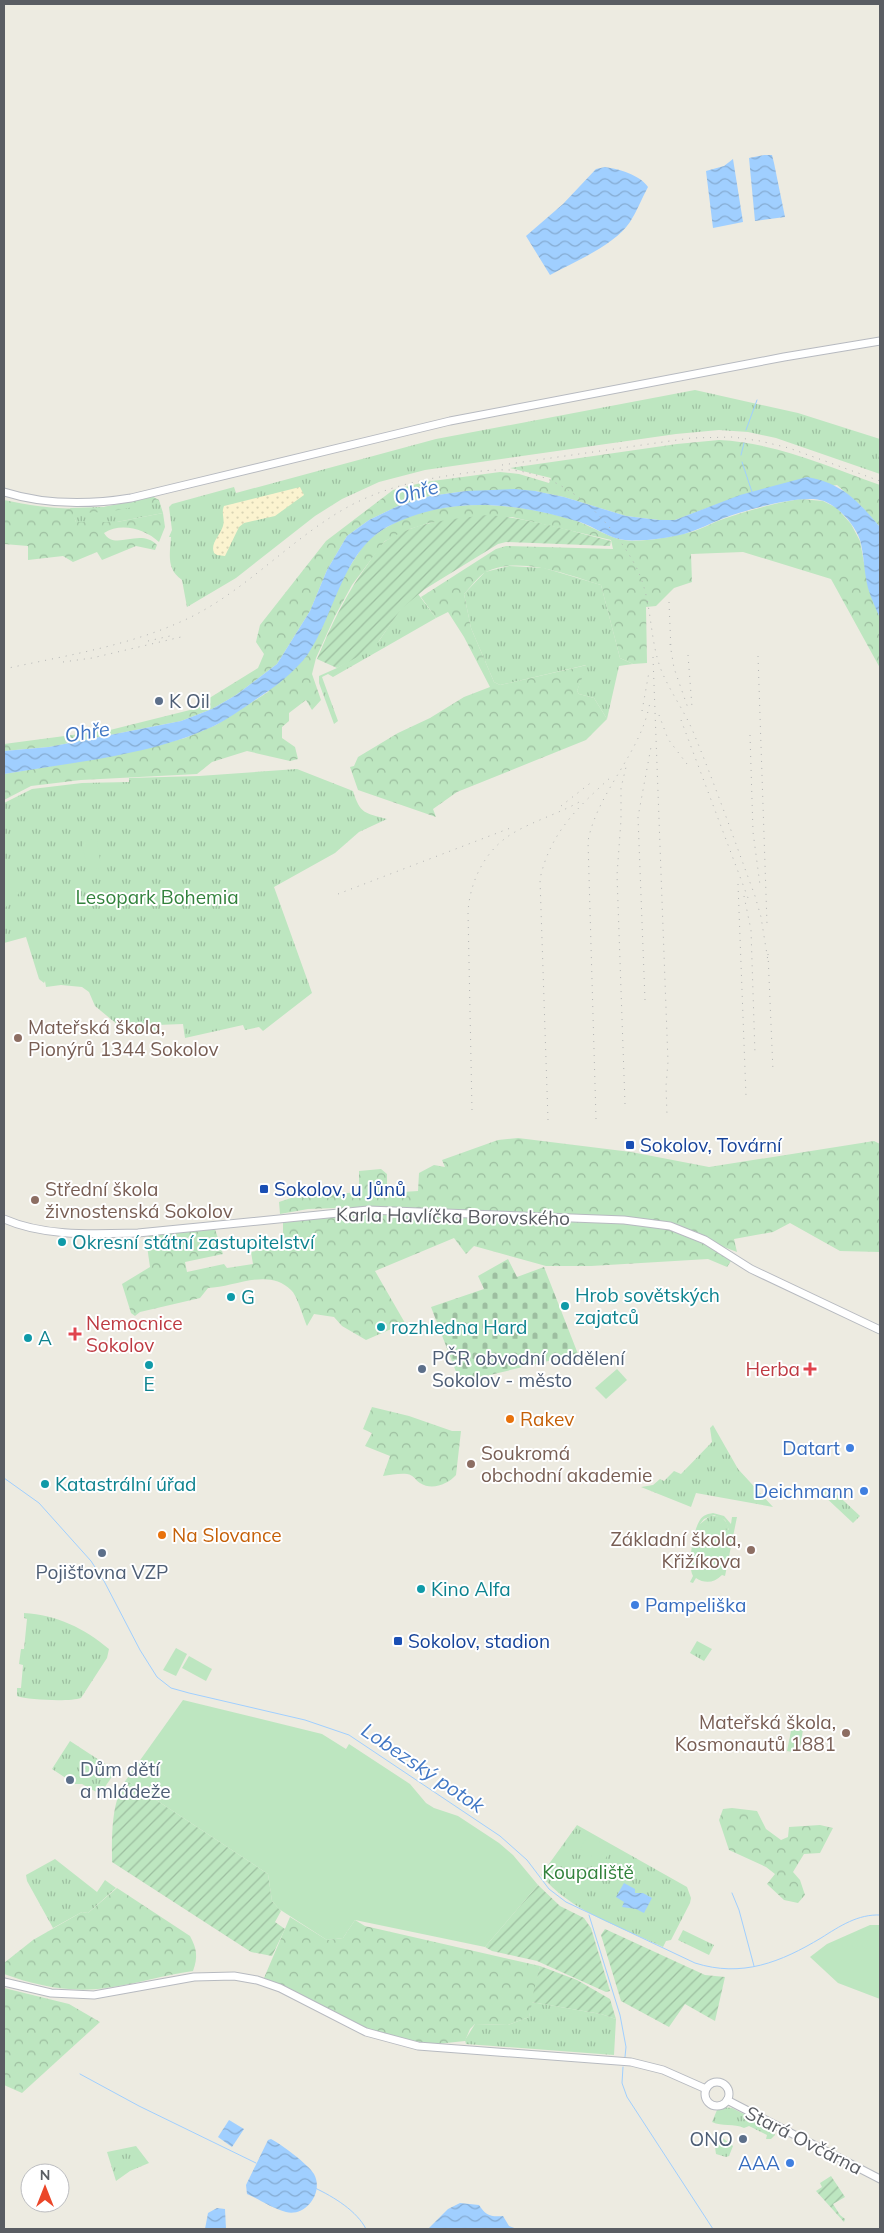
<svg xmlns="http://www.w3.org/2000/svg" width="884" height="2233" viewBox="0 0 884 2233" font-family="Mulish,sans-serif">
	<style>
		.grass { fill: url(#grass-tufts) }
		.forest { fill: url(#forest-crowns) }
		.sand { fill: url(#sand-dots) }
		.cemetery { fill: url(#cemetery-stones) }
		.garden { fill: url(#garden-furrows) }
		.pitch { fill: #bde6c0; fill-rule: evenodd }
		.water { fill: url(#water-waves) }
		.lines { fill: none; stroke-linecap: round; stroke-linejoin: round }
		.stream { stroke: #a0cfff; stroke-width: 1 }
		.secondary-casing { stroke: #b7bac0; stroke-width: 9 }
		.secondary { stroke: #fff; stroke-width: 7 }
		.rail { stroke: #b3b4b4; stroke-width: 1; stroke-dasharray: 1 6; stroke-linecap: butt }
		.service-dot { fill: #5c6f8a; stroke: #fff; stroke-width: 2 }
		.education-dot { fill: #8d6e63; stroke: #fff; stroke-width: 2 }
		.transit-dot { fill: #1a4fb4; stroke: #fff; stroke-width: 2 }
		.culture-dot { fill: #0f9aa8; stroke: #fff; stroke-width: 2 }
		.health-dot { fill: #e0444e; stroke: #fff; stroke-width: 2 }
		.food-dot { fill: #e8710a; stroke: #fff; stroke-width: 2 }
		.shop-dot { fill: #3f7fe0; stroke: #fff; stroke-width: 2 }
		.labels { text-anchor: middle; stroke-width: 4; stroke-linejoin: round; paint-order: stroke }
		.service-label { font-size: 19px; fill: #4e5e75; stroke: #fff; text-anchor: start }
		.park-label { font-size: 19px; fill: #32823c; stroke: #fff }
		.education-label { font-size: 19px; fill: #785e54; stroke: #fff; text-anchor: start }
		.transit-label { font-size: 19px; fill: #164399; stroke: #fff; text-anchor: start }
		.street-label { font-size: 19px; fill: #5a5d63; stroke: #fff }
		.culture-label { font-size: 19px; fill: #0d838f; stroke: #fff; text-anchor: start }
		.health-label { font-size: 19px; fill: #be3a42; stroke: #fff; text-anchor: start }
		.food-label { font-size: 19px; fill: #c56008; stroke: #fff; text-anchor: start }
		.shop-label { font-size: 19px; fill: #366cbe; stroke: #fff; text-anchor: end }
		.water-label { font-size: 20px; font-style: italic; fill: #4177c4; stroke: #fff }
	</style>
	<defs>
		<pattern id="grass-tufts" width="24" height="20" patternUnits="userSpaceOnUse" patternTransform="scale(1.25)"><rect width="24" height="20" fill="#bde6c0"/><path d="M3 7l-1-3M5 7V3M7 7l1-3M15 17l-1-3M17 17v-4M19 17l1-3" fill="none" stroke="#9dbea0"/></pattern>
		<pattern id="forest-crowns" width="20" height="18" patternUnits="userSpaceOnUse" patternTransform="scale(1.25)"><rect width="20" height="18" fill="#bde6c0"/><path d="M2 6a3 3 0 1 1 6 0M12 15a3 3 0 1 1 6 0" fill="none" stroke="#9dbea0"/></pattern>
		<pattern id="sand-dots" width="8" height="8" patternUnits="userSpaceOnUse" patternTransform="scale(1.25)"><rect width="8" height="8" fill="#fbf3cf"/><path d="M2 2h.1M6 6h.1" fill="none" stroke="#d9d3b4" stroke-width="1.8" stroke-linecap="round"/></pattern>
		<pattern id="cemetery-stones" width="16" height="16" patternUnits="userSpaceOnUse" patternTransform="scale(1.25)"><rect width="16" height="16" fill="#bde6c0"/><path d="M2 7V4a2 2 0 0 1 4 0v3zM10 15v-3a2 2 0 0 1 4 0v3z" fill="#9dbea0"/></pattern>
		<pattern id="garden-furrows" width="10" height="10" patternUnits="userSpaceOnUse" patternTransform="scale(1.25)"><rect width="10" height="10" fill="#bde6c0"/><path d="M-1 1l2-2M0 10L10 0M9 11l2-2" fill="none" stroke="#9dbea0"/></pattern>
		<pattern id="water-waves" width="16" height="10" patternUnits="userSpaceOnUse" patternTransform="scale(1.25)"><rect width="16" height="10" fill="#a0cfff"/><path d="M0 5q4-4 8 0t8 0" fill="none" stroke="#85abd2"/></pattern>
	</defs>
	<rect width="100%" height="100%" fill="#edebe1"/>
	<g class="grass">
		<path d="M695 390 798 413 880 439V474L776 438 748 432 719 430 676 434 425 470 379 482 342 499 315 516 236 578 187 607 182 580C166 569 170 554 171 537H169L172 530 169 507 172 504 234 487 236 493 436 439Z"/>
		<polygon points="153,497 159,500 163,513 117,522 76,522 70,508 104,507"/>
		<polygon points="509,566 544,568 601,585 620,658 633,664 619,666 607,719 594,698 579,694 577,691 586,665 500,685 494,682 471,628 464,594 485,572"/>
		<polygon points="418,594 436,618 333,677 328,674 322,677 338,721 334,724 319,683 319,676 337,668 379,641 401,608"/>
		<path d="M297 769 353 791C360 814 365 813 387 819L359 832 335 853 274 887 312 993 263 1031 259 1027 245 1030 243 1025 185 1038 183 1024 157 1025V1031L124 1030 95 1006 89 992 82 987 61 985 46 987 45 981 44 983 39 979 26 937 4 943V803L32 789 82 783 129 782V778L199 776Z"/>
		<polygon points="713,1425 738,1469 773,1507 696,1493 691,1507 641,1487 653,1485 660,1479 664,1481 674,1471 681,1474 712,1442 710,1428"/>
		<polygon points="829,1487 860,1516 853,1523 822,1494"/>
		<path d="M710 1516C740 1513 727 1555 721 1572 711 1585 693 1580 692 1563L700 1524Z"/>
		<path d="M24 1613C57 1615 84 1628 109 1649L107 1658 81 1698C70 1702 28 1700 17 1696V1688H21L23 1665 19 1664 21 1649H24L27 1619 24 1618Z"/>
		<polygon points="697,1641 712,1649 704,1661 690,1653"/>
		<polygon points="793,1721 804,1724 799,1753 787,1751"/>
		<polygon points="70,1741 116,1771 100,1794 82,1784 75,1784 52,1769"/>
		<path d="M577 1825 687 1887 691 1898 690 1903 671 1940 666 1941 663 1947C623 1928 568 1910 541 1875Z"/>
		<polygon points="55,1859 97,1892 105,1880 116,1888 88,1913 82,1912 53,1928 27,1881 26,1875"/>
		<polygon points="683,1930 714,1945 709,1955 678,1940"/>
		<polygon points="531,2002 601,2014 616,2019 614,2055 466,2044 465,2040 475,2024 508,2025 529,2017"/>
		<path d="M723 2107 732 2108 774 2129 773 2131 775 2135 771 2139H766L767 2135 749 2126 744 2128C734 2123 722 2127 712 2122L717 2110Z"/>
		<polygon points="713,2134 719,2135 733,2146 729,2156 726,2157 716,2154"/>
		<polygon points="136,2146 149,2163 130,2171 116,2181 107,2152"/>
	</g>
	<g class="forest">
		<path d="M719 440C776 443 827 466 880 485V527L860 505 837 485 715 505 675 520H659L626 516 564 497 535 491H466L430 496 398 506 369 520 347 536 327 570 310 611 277 664 236 695 212 709 181 721 49 747 4 751V744L110 730 190 710 258 668 264 654 256 642 260 625 326 541 393 490 425 482 500 472 519 474 549 483 551 478 510 468 677 444Z"/>
		<path d="M153 497 159 500V502L108 512 73 513 76 522H117L163 513 165 527 159 542C145 529 121 522 104 533 115 552 139 527 157 545L155 550 136 546 102 560 97 552 73 562 63 556 28 560V546L4 544V500C36 507 71 511 104 507 120 505 137 500 153 497Z"/>
		<path d="M800 499 823 501 837 508 851 524 860 541 869 590 880 618V668L831 579 743 552 691 554 692 582 674 588 656 606 646 607 647 663 633 664 620 658 601 585C569 575 519 555 486 572 478 576 470 588 464 594L471 628 494 682 500 685 587 665 577 691 579 694 594 698 607 719 586 740 457 792 433 809 436 817 358 790 350 767 354 766 358 757 398 733 430 718 464 697 490 687 464 637 448 612 436 618 421 597 496 549 506 546 613 549 611 540 512 517 429 523 410 529 385 541 352 585 335 616 316 658 312 674 321 700 312 710 306 700 289 713V721L282 727V738L295 747 298 759 290 761 247 751 212 762 197 774 81 780 31 786 4 800V774L122 754 185 738 216 725 268 692 365 543C421 493 507 500 574 520 589 525 610 538 623 540 639 543 671 537 687 533 701 530 713 522 726 518 750 510 775 503 800 499Z"/>
		<path d="M518 1138 631 1152 709 1167 874 1141 880 1144V1252L840 1251 790 1223 773 1232 734 1239 737 1252 708 1241 733 1258 727 1267 708 1259 591 1266H546L474 1246 466 1254 454 1238 375 1271 405 1323 366 1340 342 1326 334 1317 314 1314 307 1326C303 1317 297 1295 291 1290 268 1267 233 1288 208 1288L200 1298 140 1312 135 1316 131 1313 122 1284 150 1267 146 1239 150 1235 215 1229 223 1254 185 1262 187 1272 224 1264 227 1268 253 1264 251 1252 278 1246 283 1237V1221L365 1207 308 1209 280 1214 279 1202 291 1198 359 1192V1171L381 1169 387 1174V1193L418 1191 419 1173 434 1165 445 1167 442 1160 498 1140Z"/>
		<path d="M372 1407 409 1416 452 1431H461L456 1475C448 1484 432 1491 420 1483 415 1480 414 1475 407 1474 400 1473 391 1475 383 1476L390 1456 365 1446 372 1433 363 1429Z"/>
		<polygon points="732,1808 757,1811 766,1829 781,1840 788,1837 789,1827 820,1825 833,1828 820,1853 804,1854 793,1872 800,1880 805,1895 798,1903 784,1900 767,1884 775,1874 766,1867 729,1850 719,1820 723,1809"/>
		<path d="M117 1888 190 1936C197 1949 198 1957 193 1971 164 1975 136 1984 106 1988 71 1993 37 1986 4 1974V1963L33 1940 82 1912 88 1913Z"/>
		<polygon points="290,1917 327,1940 343,1938 355,1920 365,1926 540,1966 529,2017 508,2025 475,2024 470,2029 465,2041 418,2046 366,2032 264,1978"/>
		<polygon points="4,1988 69,2004 100,2022 22,2093 4,2085"/>
	</g>
	<path class="sand" d="M300 487 304 495 275 516 244 523 239 527 225 556 217 555 214 553C210 543 220 536 223 526 225 519 221 513 224 506Z"/>
	<polygon class="cemetery" points="508,1259 517,1277 544,1267 578,1354 460,1382 431,1307 484,1289 478,1276"/>
	<g class="garden">
		<path d="M487 515C529 518 570 531 611 541L610 546 506 542 498 544 425 589 401 609 374 648 337 668 317 659C332 623 347 592 370 561 375 554 380 545 387 540 418 521 453 519 487 515Z"/>
		<path d="M126 1780 268 1874 272 1901 281 1911 275 1922 285 1929 272 1956 251 1952 112 1862C112 1834 111 1803 126 1780Z"/>
		<polygon points="538,1885 560,1906 584,1918 591,1928 610,1991 606,1992 537,1961 492,1951 485,1947"/>
		<polygon points="605,1929 705,1975 725,1977 715,2021 685,2004 669,2027 621,2001 601,1935"/>
		<polygon points="540,1966 577,1980 610,1999 616,2019 601,2014 531,2002"/>
		<polygon points="831,2176 845,2197 833,2204 840,2215 845,2219 844,2222 816,2191 822,2187 820,2183"/>
	</g>
	<g class="pitch">
		<polygon points="97,839 101,868 87,870 82,841"/>
		<polygon points="4,870 23,889 4,909"/>
		<polygon points="617,1369 627,1380 606,1399 595,1388"/>
		<path d="M713 1513 724 1516 731 1524 732 1517H737L725 1576 722 1575C714 1583 705 1584 696 1578L693 1583 690 1582 693 1576C687 1566 693 1530 700 1520 703 1515 708 1514 713 1513ZM714 1515 725 1520 729 1530 700 1524 704 1519Z"/>
		<polygon points="176,1648 187,1654 176,1676 163,1670"/>
		<polygon points="189,1656 212,1669 206,1681 182,1668"/>
		<polygon points="183,1700 322,1734 346,1749 349,1744 410,1784 426,1803 434,1808 458,1816 499,1843 513,1855 538,1885 485,1947 355,1920 343,1938 327,1940 279,1909 272,1901 268,1874 126,1780"/>
		<polygon points="588,1835 611,1849 603,1863 580,1849"/>
		<polygon points="565,1872 579,1882 569,1896 555,1887"/>
		<polygon points="870,1925 880,1925 880,1999 838,1983 810,1957 827,1944"/>
	</g>
	<g class="water">
		<polygon points="764,155 772,155 774,163 785,217 755,221 749,158"/>
		<polygon points="733,159 743,222 713,228 706,171 724,166"/>
		<path d="M605 167C619 169 640 175 648 187 642 198 637 211 630 222 615 245 574 262 550 275L526 236 563 204 596 169Z"/>
		<path d="M807 477C842 483 858 501 880 527V618C876 609 871 598 868 588 864 573 864 554 860 540 855 525 839 507 824 501 803 493 746 510 724 518 711 523 698 530 684 534 672 537 659 539 647 540 640 540 632 541 625 540 610 539 595 527 580 522 517 503 452 495 391 525 342 549 336 613 308 654 295 672 274 688 255 700 242 709 228 719 214 726 149 756 73 762 4 774V751L49 747 181 721 212 709 236 695 277 664 310 611 327 570 347 536 369 520 398 506 430 496 466 491 515 489 535 491 564 497 626 516 659 520H675L740 495Z"/>
		<polygon points="624,1883 635,1889 635,1893 643,1893 652,1898 644,1913 636,1909 622,1907 624,1902 616,1897"/>
		<polygon points="229,2120 244,2129 232,2147 218,2137"/>
		<path d="M271 2139C282 2145 308 2164 314 2174 324 2192 306 2217 286 2212 273 2209 259 2199 247 2194L246 2185 268 2140Z"/>
		<path d="M460 2203 479 2205C486 2216 491 2217 503 2216L509 2226 517 2229H428L448 2209Z"/>
		<polygon points="217,2208 225,2209 226,2229 205,2229 208,2213"/>
	</g>
	<g class="lines">
		<g class="stream">
			<polyline points="746,430 757,400"/>
			<polyline points="741,455 744,443"/>
			<polyline points="742,462 752,492"/>
			<path d="M4 1478 39 1503 91 1561 104 1581 140 1650 157 1677 171 1688 189 1693 305 1720 349 1735 500 1836 527 1860 549 1889 566 1902 695 1963C742 1978 781 1962 821 1938 840 1926 858 1914 880 1915"/>
			<polyline points="732,1893 739,1910 754,1966"/>
			<polyline points="589,1915 620,2015 626,2047 625,2057"/>
			<polyline points="623,2067 622,2083 627,2097 713,2229"/>
			<polyline points="80,2074 139,2106 256,2163"/>
			<path d="M315 2188C334 2197 357 2211 366 2229"/>
		</g>
		<defs>
			<g id="secondary">
				<path d="M4 492C45 505 88 505 131 498L450 421 784 357 880 341"/>
				<path d="M4 1219C45 1237 94 1234 138 1233L368 1210 624 1220 670 1226 705 1240 751 1269 880 1330"/>
				<polyline points="4,1982 51,1993 94,1995 194,1977 234,1976 257,1980 280,1988 366,2032 418,2046 631,2062 663,2070 706,2089"/>
				<circle cx="717" cy="2094" r="12"/>
				<polyline points="727,2100 880,2179"/>
			</g>
		</defs>
		<use href="#secondary" class="secondary-casing"/>
		<use href="#secondary" class="secondary"/>
		<g class="rail">
			<polyline points="502,465 691,438 733,437 760,441 789,448 880,481"/>
			<polyline points="669,602 671,650"/>
			<polyline points="148,641 170,636"/>
			<polyline points="670,644 674,668 689,711"/>
			<polyline points="688,655 692,707"/>
			<polyline points="758,656 767,924"/>
			<polyline points="653,657 668,1062 666,1086 667,1115"/>
			<polyline points="63,662 92,658 181,637"/>
			<path d="M4 669C68 655 136 645 195 615 248 587 288 543 339 512 372 492 408 482 446 476 467 473 488 469 510 470 565 474 608 517 634 563 653 597 648 632 660 667 669 691 685 711 694 734 716 787 735 842 755 896L761 917 768 961"/>
			<polyline points="642,711 649,672"/>
			<polyline points="659,715 668,739 690,768"/>
			<polyline points="681,720 748,898"/>
			<polyline points="750,735 753,832 760,885"/>
			<polyline points="561,806 593,781"/>
			<polyline points="738,884 746,1096"/>
			<polyline points="338,894 513,827"/>
			<polyline points="744,896 751,930 755,1054"/>
			<polyline points="768,954 773,1071"/>
			<polyline points="645,1000 638,817 651,747"/>
			<polyline points="625,1104 617,875 621,820 621,788 626,767"/>
			<path d="M472 1110 468 912C470 880 486 848 515 832 536 820 560 813 581 801"/>
			<path d="M596 1119 588 841C598 790 641 754 650 702"/>
			<path d="M548 1120 540 879C550 833 577 808 611 777"/>
		</g>
	</g>
	<g class="service-dot">
		<circle cx="159" cy="701" r="5"/>
		<circle cx="422" cy="1369" r="5"/>
		<circle cx="102" cy="1553" r="5"/>
		<circle cx="70" cy="1780" r="5"/>
		<circle cx="743" cy="2139" r="5"/>
	</g>
	<g class="education-dot">
		<circle cx="18" cy="1038" r="5"/>
		<circle cx="35" cy="1200" r="5"/>
		<circle cx="471" cy="1464" r="5"/>
		<circle cx="751" cy="1550" r="5"/>
		<circle cx="846" cy="1733" r="5"/>
	</g>
	<g class="transit-dot">
		<rect x="625" y="1140" width="10" height="10" rx="2.5"/>
		<rect x="259" y="1184" width="10" height="10" rx="2.5"/>
		<rect x="393" y="1636" width="10" height="10" rx="2.5"/>
	</g>
	<g class="culture-dot">
		<circle cx="62" cy="1242" r="5"/>
		<circle cx="231" cy="1297" r="5"/>
		<circle cx="565" cy="1306" r="5"/>
		<circle cx="381" cy="1327" r="5"/>
		<circle cx="28" cy="1338" r="5"/>
		<circle cx="149" cy="1365" r="5"/>
		<circle cx="45" cy="1484" r="5"/>
		<circle cx="421" cy="1589" r="5"/>
	</g>
	<g class="health-dot">
		<path d="M72.5 1326.5h5v5h5v5h-5v5h-5v-5h-5v-5h5z"/>
		<path d="M807.5 1361.5h5v5h5v5h-5v5h-5v-5h-5v-5h5z"/>
	</g>
	<g class="food-dot">
		<circle cx="510" cy="1419" r="5"/>
		<circle cx="162" cy="1535" r="5"/>
	</g>
	<g class="shop-dot">
		<circle cx="850" cy="1448" r="5"/>
		<circle cx="864" cy="1491" r="5"/>
		<circle cx="635" cy="1605" r="5"/>
		<circle cx="790" cy="2163" r="5"/>
	</g>
	<g class="labels">
		<g class="service-label">
			<text x="169" y="708">K Oil</text>
			<text x="432" y="1365">PČR obvodní oddělení<tspan x="432" dy="22">Sokolov - město</tspan></text>
			<text x="102" y="1579" text-anchor="middle">Pojišťovna VZP</text>
			<text x="80" y="1776">Dům dětí<tspan x="80" dy="22">a mládeže</tspan></text>
			<text x="733" y="2146" text-anchor="end">ONO</text>
		</g>
		<g class="park-label">
			<text x="157" y="904">Lesopark Bohemia</text>
			<text x="588" y="1879">Koupaliště</text>
		</g>
		<g class="education-label">
			<text x="28" y="1034">Mateřská škola,<tspan x="28" dy="22">Pionýrů 1344 Sokolov</tspan></text>
			<text x="45" y="1196">Střední škola<tspan x="45" dy="22">živnostenská Sokolov</tspan></text>
			<text x="481" y="1460">Soukromá<tspan x="481" dy="22">obchodní akademie</tspan></text>
			<text x="741" y="1546" text-anchor="end">Základní škola,<tspan x="741" dy="22">Křižíkova</tspan></text>
			<text x="836" y="1729" text-anchor="end">Mateřská škola,<tspan x="836" dy="22">Kosmonautů 1881</tspan></text>
		</g>
		<g class="transit-label">
			<text x="640" y="1152">Sokolov, Tovární</text>
			<text x="274" y="1196">Sokolov, u Jůnů</text>
			<text x="408" y="1648">Sokolov, stadion</text>
		</g>
		<g class="street-label">
			<text transform="translate(453 1216) rotate(1)" y="7">Karla Havlíčka Borovského</text>
			<text transform="translate(804 2140) rotate(27)" y="7">Stará Ovčárna</text>
		</g>
		<g class="culture-label">
			<text x="72" y="1249">Okresní státní zastupitelství</text>
			<text x="575" y="1302">Hrob sovětských<tspan x="575" dy="22">zajatců</tspan></text>
			<text x="241" y="1304">G</text>
			<text x="391" y="1334">rozhledna Hard</text>
			<text x="38" y="1345">A</text>
			<text x="149" y="1391" text-anchor="middle">E</text>
			<text x="55" y="1491">Katastrální úřad</text>
			<text x="431" y="1596">Kino Alfa</text>
		</g>
		<g class="health-label">
			<text x="86" y="1330">Nemocnice<tspan x="86" dy="22">Sokolov</tspan></text>
			<text x="800" y="1376" text-anchor="end">Herba</text>
		</g>
		<g class="food-label">
			<text x="520" y="1426">Rakev</text>
			<text x="172" y="1542">Na Slovance</text>
		</g>
		<g class="shop-label">
			<text x="840" y="1455">Datart</text>
			<text x="854" y="1498">Deichmann</text>
			<text x="645" y="1612" text-anchor="start">Pampeliška</text>
			<text x="780" y="2170">AAA</text>
		</g>
		<g class="water-label">
			<text transform="translate(416 492) rotate(-16)" y="7">Ohře</text>
			<text transform="translate(87 732) rotate(-9)" y="7">Ohře</text>
			<text transform="translate(423 1768) rotate(34)" y="7">Lobezský potok</text>
		</g>
	</g>
	<rect width="884" height="2233" fill="none" stroke="#5a5d63" stroke-width="10"/>
	<g transform="translate(45 2188)"><circle r="24" fill="#ffffff" stroke="#bdbec1"/>
	<path d="M0-4L9 19L0 12L-9 19Z" fill="#eb4629"/>
	<text y="-8" font-size="14" font-weight="bold" text-anchor="middle" fill="#5a5d63">N</text>
	</g>
</svg>
